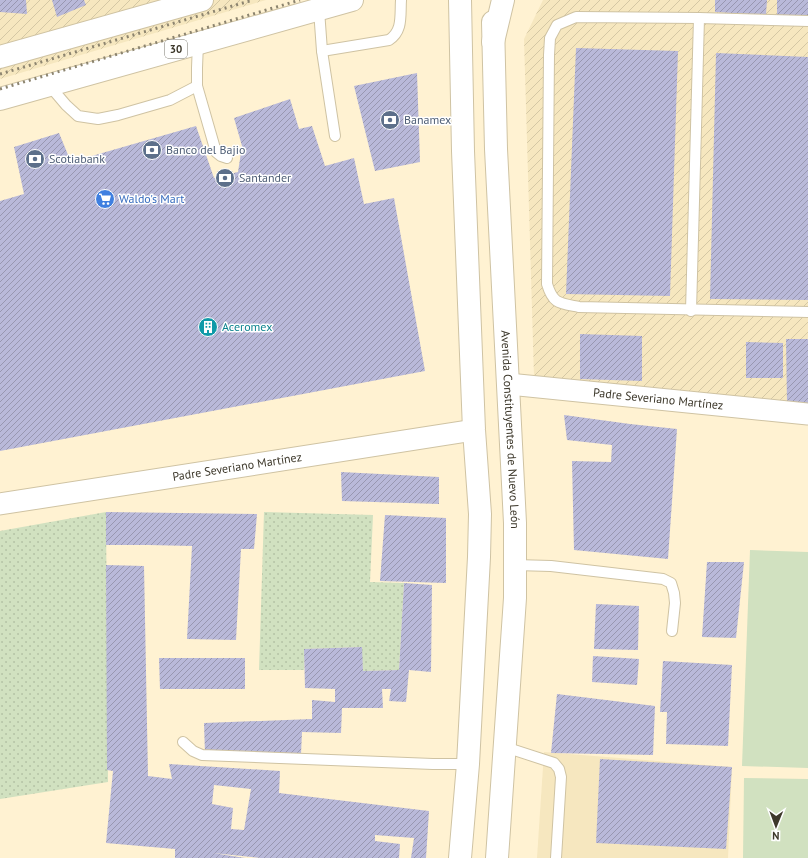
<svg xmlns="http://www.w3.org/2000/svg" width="808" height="858" viewBox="0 0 808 858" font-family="'PT Sans',sans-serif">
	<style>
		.built { fill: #f6e7bf }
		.industrial { fill: url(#industrial-furrows) }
		.green { fill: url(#green-dots) }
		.pitch { fill: #d1e1c0 }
		.building { fill: url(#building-hatch); fill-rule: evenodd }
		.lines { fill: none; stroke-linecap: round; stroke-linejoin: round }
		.service-casing { stroke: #cfc3a3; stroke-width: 12 }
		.minor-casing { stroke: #cfc3a3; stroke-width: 23 }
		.secondary-casing { stroke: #cfc3a3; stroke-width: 24 }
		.trunk-casing { stroke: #cfc3a3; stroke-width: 24 }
		.service { stroke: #fff; stroke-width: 10 }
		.minor { stroke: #fff; stroke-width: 21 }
		.secondary { stroke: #fff; stroke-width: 22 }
		.trunk { stroke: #fff; stroke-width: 22 }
		.rail { stroke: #8c846f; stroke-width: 3; stroke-dasharray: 2 4; stroke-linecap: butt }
		.labels { text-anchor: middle; stroke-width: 3; stroke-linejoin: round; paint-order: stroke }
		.shield { fill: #fff; stroke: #77746b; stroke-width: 1 }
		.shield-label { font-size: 11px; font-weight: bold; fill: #3d382b }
		.service-label { font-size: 12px; fill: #4e5e75; stroke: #fff; text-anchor: start }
		.shop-label { font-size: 12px; fill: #366cbe; stroke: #fff; text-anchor: start }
		.culture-label { font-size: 12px; fill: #0d838f; stroke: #fff; text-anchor: start }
		.street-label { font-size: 12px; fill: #3d382b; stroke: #fff }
	</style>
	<defs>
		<pattern id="industrial-furrows" width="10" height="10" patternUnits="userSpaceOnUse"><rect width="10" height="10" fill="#f6e7bf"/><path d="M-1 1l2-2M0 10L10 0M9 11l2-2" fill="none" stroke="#d4c7a4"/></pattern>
		<pattern id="green-dots" width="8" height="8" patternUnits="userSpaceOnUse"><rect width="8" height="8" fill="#d1e1c0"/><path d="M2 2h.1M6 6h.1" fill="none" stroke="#b4c2a5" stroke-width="1.8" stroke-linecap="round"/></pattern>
		<pattern id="building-hatch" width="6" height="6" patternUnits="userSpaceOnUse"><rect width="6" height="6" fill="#b9b9d9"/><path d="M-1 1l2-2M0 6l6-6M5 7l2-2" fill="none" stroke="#9897b0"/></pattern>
	</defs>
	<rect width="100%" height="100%" fill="#fff2d2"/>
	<polygon class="built" points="544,752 732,767 728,858 537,858"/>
	<g class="industrial">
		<polygon points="0,0 266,0 0,79"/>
		<polygon points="543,0 808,0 808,408 534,377 524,39"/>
	</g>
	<g class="green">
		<polygon points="106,512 108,782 0,799 0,531"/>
		<polygon points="264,512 373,515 370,582 404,583 399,670 363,671 361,647 305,649 304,670 259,670"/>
	</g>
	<g class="pitch">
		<polygon points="750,550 808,552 808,768 742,766"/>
		<polygon points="744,778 808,779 808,858 743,858"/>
	</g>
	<g class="building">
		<polygon points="0,0 26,0 27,14 0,12"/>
		<polygon points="52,0 84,0 86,5 57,17"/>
		<polygon points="715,0 767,0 766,15 715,12"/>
		<polygon points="777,0 808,0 808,17 777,16"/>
		<polygon points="576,48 678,51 670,296 566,294"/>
		<polygon points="716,53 808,57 808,300 710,299"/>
		<polygon points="417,73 420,162 375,171 354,86"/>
		<polygon points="290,99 299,129 312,126 325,166 354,158 364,204 394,198 425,371 0,451 0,201 24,194 14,147 59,133 71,162 196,126 214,178 238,172 242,146 234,118"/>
		<polygon points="580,334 642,336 642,381 580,379"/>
		<polygon points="786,339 808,339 808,404 787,403"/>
		<polygon points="746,342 783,343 783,378 746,378"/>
		<polygon points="564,415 630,424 677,429 668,559 574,550 572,461 611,462 612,445 567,440"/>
		<polygon points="341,472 439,477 439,504 342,501"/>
		<polygon points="106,512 257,514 254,549 241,549 236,640 187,639 192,546 148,545 106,545"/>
		<polygon points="385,515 446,518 446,583 380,581"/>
		<polygon points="707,562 744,562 736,638 702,637"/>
		<path d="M106 565 144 566 148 776 172 779 169 764 280 771 279 793 429 811 426 858H411L414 838 375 835V841L400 844 399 858H260L213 853 245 858H175V849L106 843 113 771 107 770ZM214 785 251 789 244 830 231 829 233 808 212 804Z"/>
		<polygon points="404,583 432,585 431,672 409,670 406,702 389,701 391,689 382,689 383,708 342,708 341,733 302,732 301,754 205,754 204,723 312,719 312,700 335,702 335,689 305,688 304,649 362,647 363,671 399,670"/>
		<polygon points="596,604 639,606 638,650 594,649"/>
		<polygon points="593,656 639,659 637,685 592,682"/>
		<polygon points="159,658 245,658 245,689 160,689"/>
		<polygon points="663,661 732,665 728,746 666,744 667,712 660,712"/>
		<polygon points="557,694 655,706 653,755 551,753"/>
		<polygon points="600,759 732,767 726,849 596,843"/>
	</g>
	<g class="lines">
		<defs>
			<g id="service">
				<polyline points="319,10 322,51 335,136"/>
				<path d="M808 21 699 18 576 17 557 25 550 38 549 55 547 284C553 304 559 303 579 307L808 312"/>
				<path d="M322 51 389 40C403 31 400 16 401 0"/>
				<polyline points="49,85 66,105 78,116 98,119 118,115 170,100 197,86 197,68 198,43"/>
				<polyline points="197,86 216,152 221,156 227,158"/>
				<polyline points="691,311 699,18"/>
				<polyline points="515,565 551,566 663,579 671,583 674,593 675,603 672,631"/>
				<polyline points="183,742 193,751 202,755 433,764 468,764"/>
				<polyline points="505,747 554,763 559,769 561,777 556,858"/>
			</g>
			<g id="minor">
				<path id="s1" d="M508 384 808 414"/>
				<path id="s2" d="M0 504 474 430"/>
			</g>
			<g id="secondary">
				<polyline points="460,0 463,151 474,430 480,514 479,557 468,764 460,858"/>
				<path id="s3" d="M493 22 496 149 515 523V598L497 858"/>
			</g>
			<g id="trunk">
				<polyline points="493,42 503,0"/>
				<polyline points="0,57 202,0"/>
				<polyline points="0,99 352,0"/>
			</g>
		</defs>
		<use href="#service" class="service-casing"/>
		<use href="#minor" class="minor-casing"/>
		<use href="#secondary" class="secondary-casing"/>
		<use href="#trunk" class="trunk-casing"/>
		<use href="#service" class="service"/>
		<use href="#minor" class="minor"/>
		<use href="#secondary" class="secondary"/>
		<use href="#trunk" class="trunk"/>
		<g class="rail">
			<polyline points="0,74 253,0"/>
			<polyline points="0,89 300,0"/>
		</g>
	</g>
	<defs>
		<symbol id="bank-disc" viewBox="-11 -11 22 22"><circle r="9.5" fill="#5c6f8a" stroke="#fff"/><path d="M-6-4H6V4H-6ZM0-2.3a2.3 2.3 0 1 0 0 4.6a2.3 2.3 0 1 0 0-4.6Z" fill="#fff"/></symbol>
		<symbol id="supermarket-disc" viewBox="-11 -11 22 22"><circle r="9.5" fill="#3f7fe0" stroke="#fff"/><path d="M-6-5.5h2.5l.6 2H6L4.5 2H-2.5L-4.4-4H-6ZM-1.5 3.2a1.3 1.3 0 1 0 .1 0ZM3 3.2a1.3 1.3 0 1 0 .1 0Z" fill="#fff"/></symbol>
		<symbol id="building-disc" viewBox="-11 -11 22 22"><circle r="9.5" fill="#0f9aa8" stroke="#fff"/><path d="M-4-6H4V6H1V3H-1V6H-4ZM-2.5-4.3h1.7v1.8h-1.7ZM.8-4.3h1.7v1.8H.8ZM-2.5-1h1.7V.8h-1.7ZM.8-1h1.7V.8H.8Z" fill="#fff"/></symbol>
	</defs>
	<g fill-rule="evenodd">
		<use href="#bank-disc" x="379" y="109" width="22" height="22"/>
		<use href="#bank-disc" x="141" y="139" width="22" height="22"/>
		<use href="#bank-disc" x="24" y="148" width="22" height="22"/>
		<use href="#bank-disc" x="214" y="167" width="22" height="22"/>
		<use href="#supermarket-disc" x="94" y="188" width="22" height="22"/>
		<use href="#building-disc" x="197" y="316" width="22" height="22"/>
	</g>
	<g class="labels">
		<rect class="shield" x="165" y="40" width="22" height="18" rx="3"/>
		<g class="shield-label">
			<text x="176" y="53">30</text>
		</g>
		<g class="service-label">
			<text x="404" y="124">Banamex</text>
			<text x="166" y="154">Banco del Bajio</text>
			<text x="49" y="163">Scotiabank</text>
			<text x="239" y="182">Santander</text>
		</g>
		<g class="shop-label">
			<text x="119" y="203">Waldo's Mart</text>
		</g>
		<g class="culture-label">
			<text x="222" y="331">Aceromex</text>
		</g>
		<g class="street-label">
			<text dy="4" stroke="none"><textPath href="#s1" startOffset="151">Padre Severiano Martínez</textPath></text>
			<text dy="4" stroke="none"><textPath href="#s3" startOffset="408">Avenida Constituyentes de Nuevo León</textPath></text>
			<text dy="4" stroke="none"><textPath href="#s2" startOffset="240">Padre Severiano Martínez</textPath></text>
		</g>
	</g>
	<g transform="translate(776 826) rotate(181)" stroke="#ffffff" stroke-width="3" paint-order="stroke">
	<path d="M0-3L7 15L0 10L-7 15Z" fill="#3d382b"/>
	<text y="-6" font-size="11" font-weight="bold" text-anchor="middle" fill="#3d382b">N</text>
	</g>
</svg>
